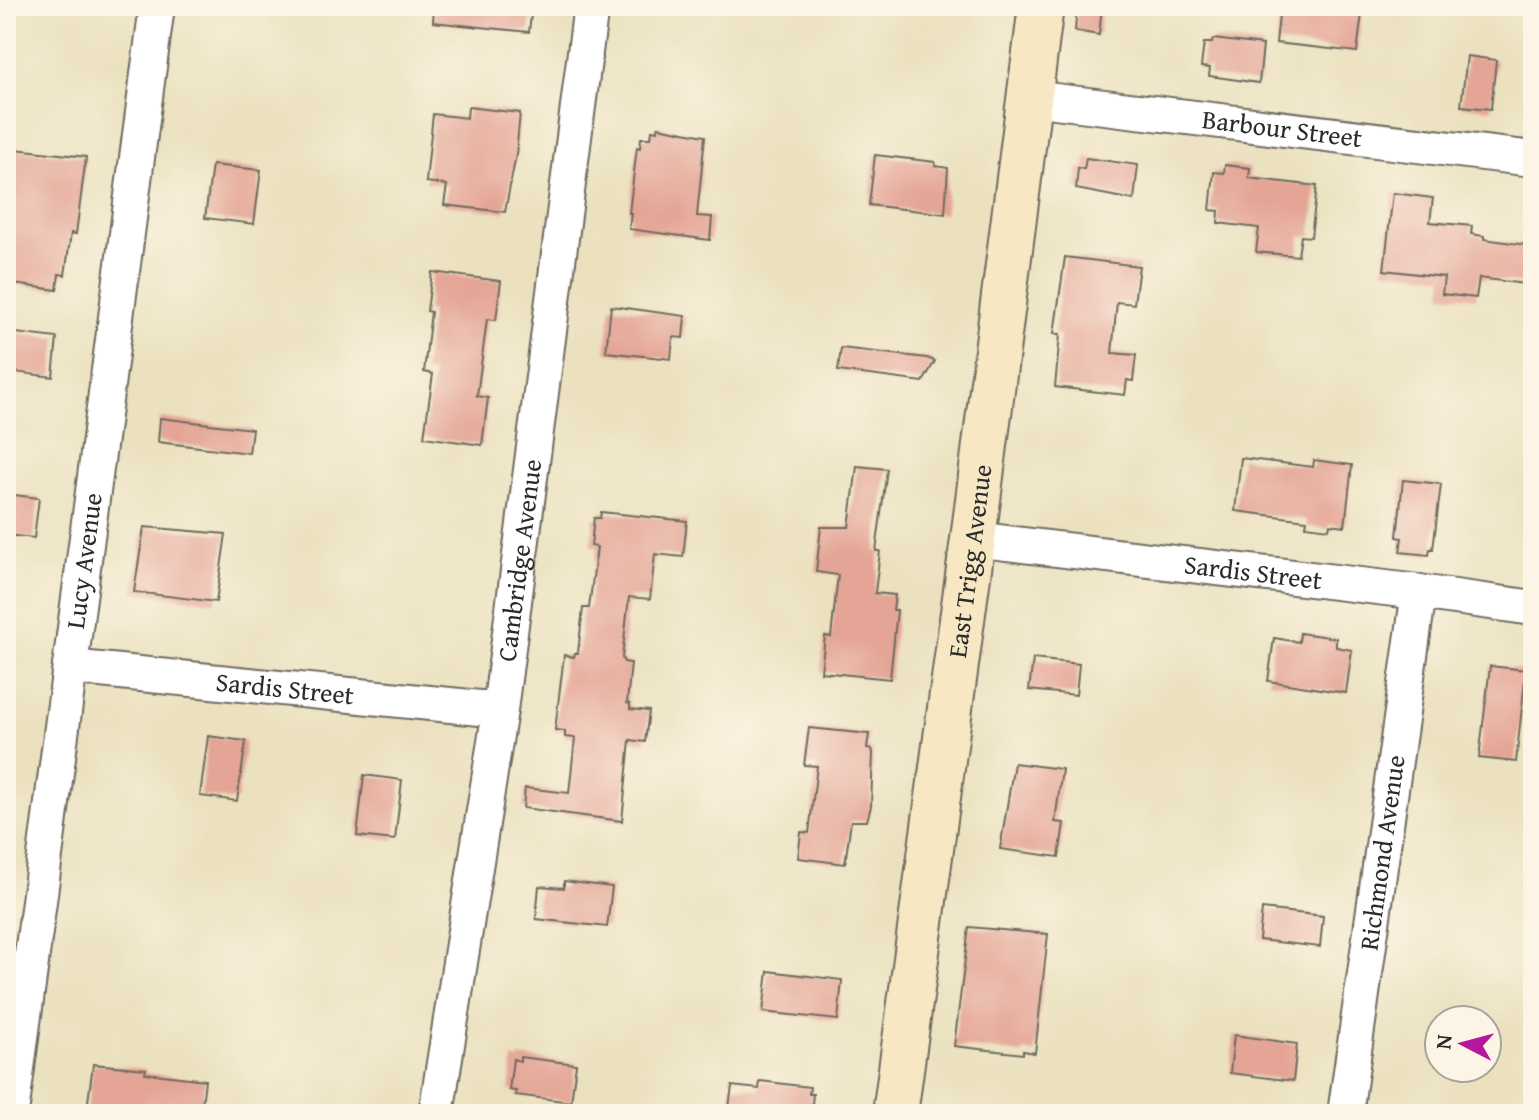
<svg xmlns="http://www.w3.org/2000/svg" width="1539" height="1120" viewBox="0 0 1539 1120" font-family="'Gentium Book Plus',serif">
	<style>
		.building { fill: #e4a596 }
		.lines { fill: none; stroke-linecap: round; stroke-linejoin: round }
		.street-casing { stroke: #6e6b5f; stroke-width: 38 }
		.secondary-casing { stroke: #6e6b5f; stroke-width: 48 }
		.street { stroke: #fff; stroke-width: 34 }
		.secondary { stroke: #f7e8c3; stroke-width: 44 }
		.labels { text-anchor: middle; stroke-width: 8; stroke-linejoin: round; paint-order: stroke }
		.street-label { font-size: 26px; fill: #2b2b2b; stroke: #fcf5e5 }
	</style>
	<rect width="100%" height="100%" fill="#fcf5e5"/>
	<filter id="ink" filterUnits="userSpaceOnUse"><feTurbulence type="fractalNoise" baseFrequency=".0125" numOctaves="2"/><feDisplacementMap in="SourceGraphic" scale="16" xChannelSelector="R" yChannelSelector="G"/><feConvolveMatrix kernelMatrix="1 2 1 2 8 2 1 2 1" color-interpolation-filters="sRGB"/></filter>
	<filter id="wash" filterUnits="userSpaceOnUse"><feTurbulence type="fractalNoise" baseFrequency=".006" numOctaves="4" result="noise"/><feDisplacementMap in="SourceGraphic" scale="32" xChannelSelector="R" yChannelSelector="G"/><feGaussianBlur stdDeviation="1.8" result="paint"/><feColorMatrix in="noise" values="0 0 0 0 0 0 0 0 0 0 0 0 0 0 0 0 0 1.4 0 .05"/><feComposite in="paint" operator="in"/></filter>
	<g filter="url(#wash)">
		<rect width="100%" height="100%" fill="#ebe1bf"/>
		<g id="blocks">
			<g class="building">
				<polygon points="434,6 532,6 529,32 433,22"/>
				<polygon points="1077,6 1102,6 1099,35 1075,31"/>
				<polygon points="1280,6 1363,6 1357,52 1276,43"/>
				<polygon points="1213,39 1263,45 1259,83 1209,76 1210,68 1201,67 1204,43 1212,43"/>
				<polygon points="1467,56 1496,60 1491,109 1461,106"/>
				<polygon points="468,107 520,113 516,155 505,212 444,205 447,185 426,182 433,114 467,118"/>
				<polygon points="658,127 705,136 697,216 712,217 710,240 629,229 631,213 629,213 637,147 640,148 641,138 651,138 652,130 658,131"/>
				<polygon points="6,148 86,157 76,234 71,233 65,275 59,274 57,290 6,283 8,174 6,174"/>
				<polygon points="875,155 935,162 935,166 948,168 945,214 869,205"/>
				<polygon points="1086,158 1138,165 1134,200 1076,189 1078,168 1084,169"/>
				<polygon points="212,165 261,170 254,224 205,218"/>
				<polygon points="1225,165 1250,168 1249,178 1317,186 1311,237 1301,236 1298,256 1256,252 1259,228 1218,223 1219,211 1210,210 1214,172 1224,173"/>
				<polygon points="1393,193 1433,198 1430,222 1472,226 1471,234 1484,236 1484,239 1533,246 1533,285 1479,278 1476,298 1442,294 1444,277 1384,270"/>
				<polygon points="1065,257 1139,266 1134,304 1117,302 1112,353 1136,355 1133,381 1127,380 1125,395 1055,387 1060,334 1054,334"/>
				<polygon points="432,272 501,281 496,320 487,319 477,396 488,398 482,445 424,437 433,374 424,372 431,312 427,311"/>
				<polygon points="611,306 685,316 683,338 673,337 671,359 606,352"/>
				<polygon points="8,332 57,338 53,377 6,371"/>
				<polygon points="841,348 927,358 935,361 923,382 838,371"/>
				<polygon points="160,418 252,429 249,453 158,442"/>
				<polygon points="1241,458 1313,467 1314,460 1352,465 1345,526 1330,524 1329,529 1306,526 1307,520 1235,511"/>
				<polygon points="857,466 887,469 876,551 880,551 875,593 895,595 893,610 897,610 890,679 821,672 825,636 831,637 838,575 816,572 821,527 849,527"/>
				<polygon points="1403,480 1441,484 1433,549 1430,549 1429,555 1400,552 1402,538 1397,537"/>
				<polygon points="6,494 39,498 34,538 6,535"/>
				<polygon points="601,512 687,521 683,557 655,554 650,599 629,597 622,658 624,662 631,663 627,703 630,704 630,709 649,711 645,742 630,740 622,821 523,808 525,788 569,793 575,738 565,737 565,731 555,730 564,655 574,657 575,653 578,653 583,608 589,608 597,547 591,546 594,518 600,518"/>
				<polygon points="144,527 226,534 216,602 134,592"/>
				<polygon points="1300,633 1336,638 1336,647 1352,650 1346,693 1268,681 1274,638 1299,642"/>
				<polygon points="1033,659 1079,664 1076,695 1029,690"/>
				<polygon points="1490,666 1526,670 1516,762 1479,758"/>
				<polygon points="809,728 869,734 867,748 872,749 873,753 871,806 867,821 851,821 845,864 798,858 801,832 809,833 817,766 804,765"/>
				<polygon points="208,736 246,741 237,801 200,796"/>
				<polygon points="1014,763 1062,769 1055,822 1064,823 1059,857 1000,849"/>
				<polygon points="364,775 402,780 395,840 357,836"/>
				<polygon points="564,881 612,887 607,927 536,919 539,886 564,888"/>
				<polygon points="1262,909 1323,916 1320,947 1259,940"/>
				<polygon points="969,927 1048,934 1035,1053 1023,1051 1023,1054 954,1046"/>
				<polygon points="768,971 842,980 838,1020 763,1012"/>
				<polygon points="1234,1035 1297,1044 1293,1081 1230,1073"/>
				<polygon points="520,1057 576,1064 571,1102 515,1095 516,1091 509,1090 513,1059 520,1061"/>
				<polygon points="93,1064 146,1069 145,1073 205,1080 201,1114 117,1114 87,1109"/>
				<polygon points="760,1081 810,1087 809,1094 813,1094 811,1114 728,1114 732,1086 759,1089"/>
			</g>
		</g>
	</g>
	<g filter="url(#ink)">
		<use href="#blocks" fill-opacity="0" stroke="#6e6b5f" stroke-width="2"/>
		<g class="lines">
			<defs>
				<g id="street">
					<path id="s1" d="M1030 98 1533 159"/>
					<path id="s2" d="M973 539 1419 592 1533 608"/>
					<path id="s3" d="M70 667 500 710"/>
					<path id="s4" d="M11 1114 157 6"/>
					<path id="s5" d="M436 1114 500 710 591 6"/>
					<path id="s6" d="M1345 1114 1419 592"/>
				</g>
				<g id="secondary">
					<path id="s7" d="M895 1114 973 539 1041 6"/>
				</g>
			</defs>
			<use href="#street" class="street-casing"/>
			<use href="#secondary" class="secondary-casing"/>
			<use href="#street" class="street"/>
			<use href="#secondary" class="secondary"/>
		</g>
	</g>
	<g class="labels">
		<g class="street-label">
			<text dy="9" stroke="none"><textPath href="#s1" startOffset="254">Barbour Street</textPath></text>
			<text dy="9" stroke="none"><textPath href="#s4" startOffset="558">Lucy Avenue</textPath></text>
			<text dy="9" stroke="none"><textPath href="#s7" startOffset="558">East Trigg Avenue</textPath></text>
			<text dy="9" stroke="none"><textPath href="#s5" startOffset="560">Cambridge Avenue</textPath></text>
			<text dy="9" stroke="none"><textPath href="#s2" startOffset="282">Sardis Street</textPath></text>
			<text dy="9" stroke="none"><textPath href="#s3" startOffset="216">Sardis Street</textPath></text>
			<text dy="9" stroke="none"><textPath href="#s6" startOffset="264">Richmond Avenue</textPath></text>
		</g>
	</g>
	<rect width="1539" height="1120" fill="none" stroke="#fcf5e5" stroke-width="32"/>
	<g transform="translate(1463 1044) rotate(276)"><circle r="38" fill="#fcf5e5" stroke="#a8a49b" stroke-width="2"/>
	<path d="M0-6L14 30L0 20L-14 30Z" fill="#b5179e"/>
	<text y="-12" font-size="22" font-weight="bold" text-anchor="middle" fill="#2b2b2b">N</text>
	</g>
</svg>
